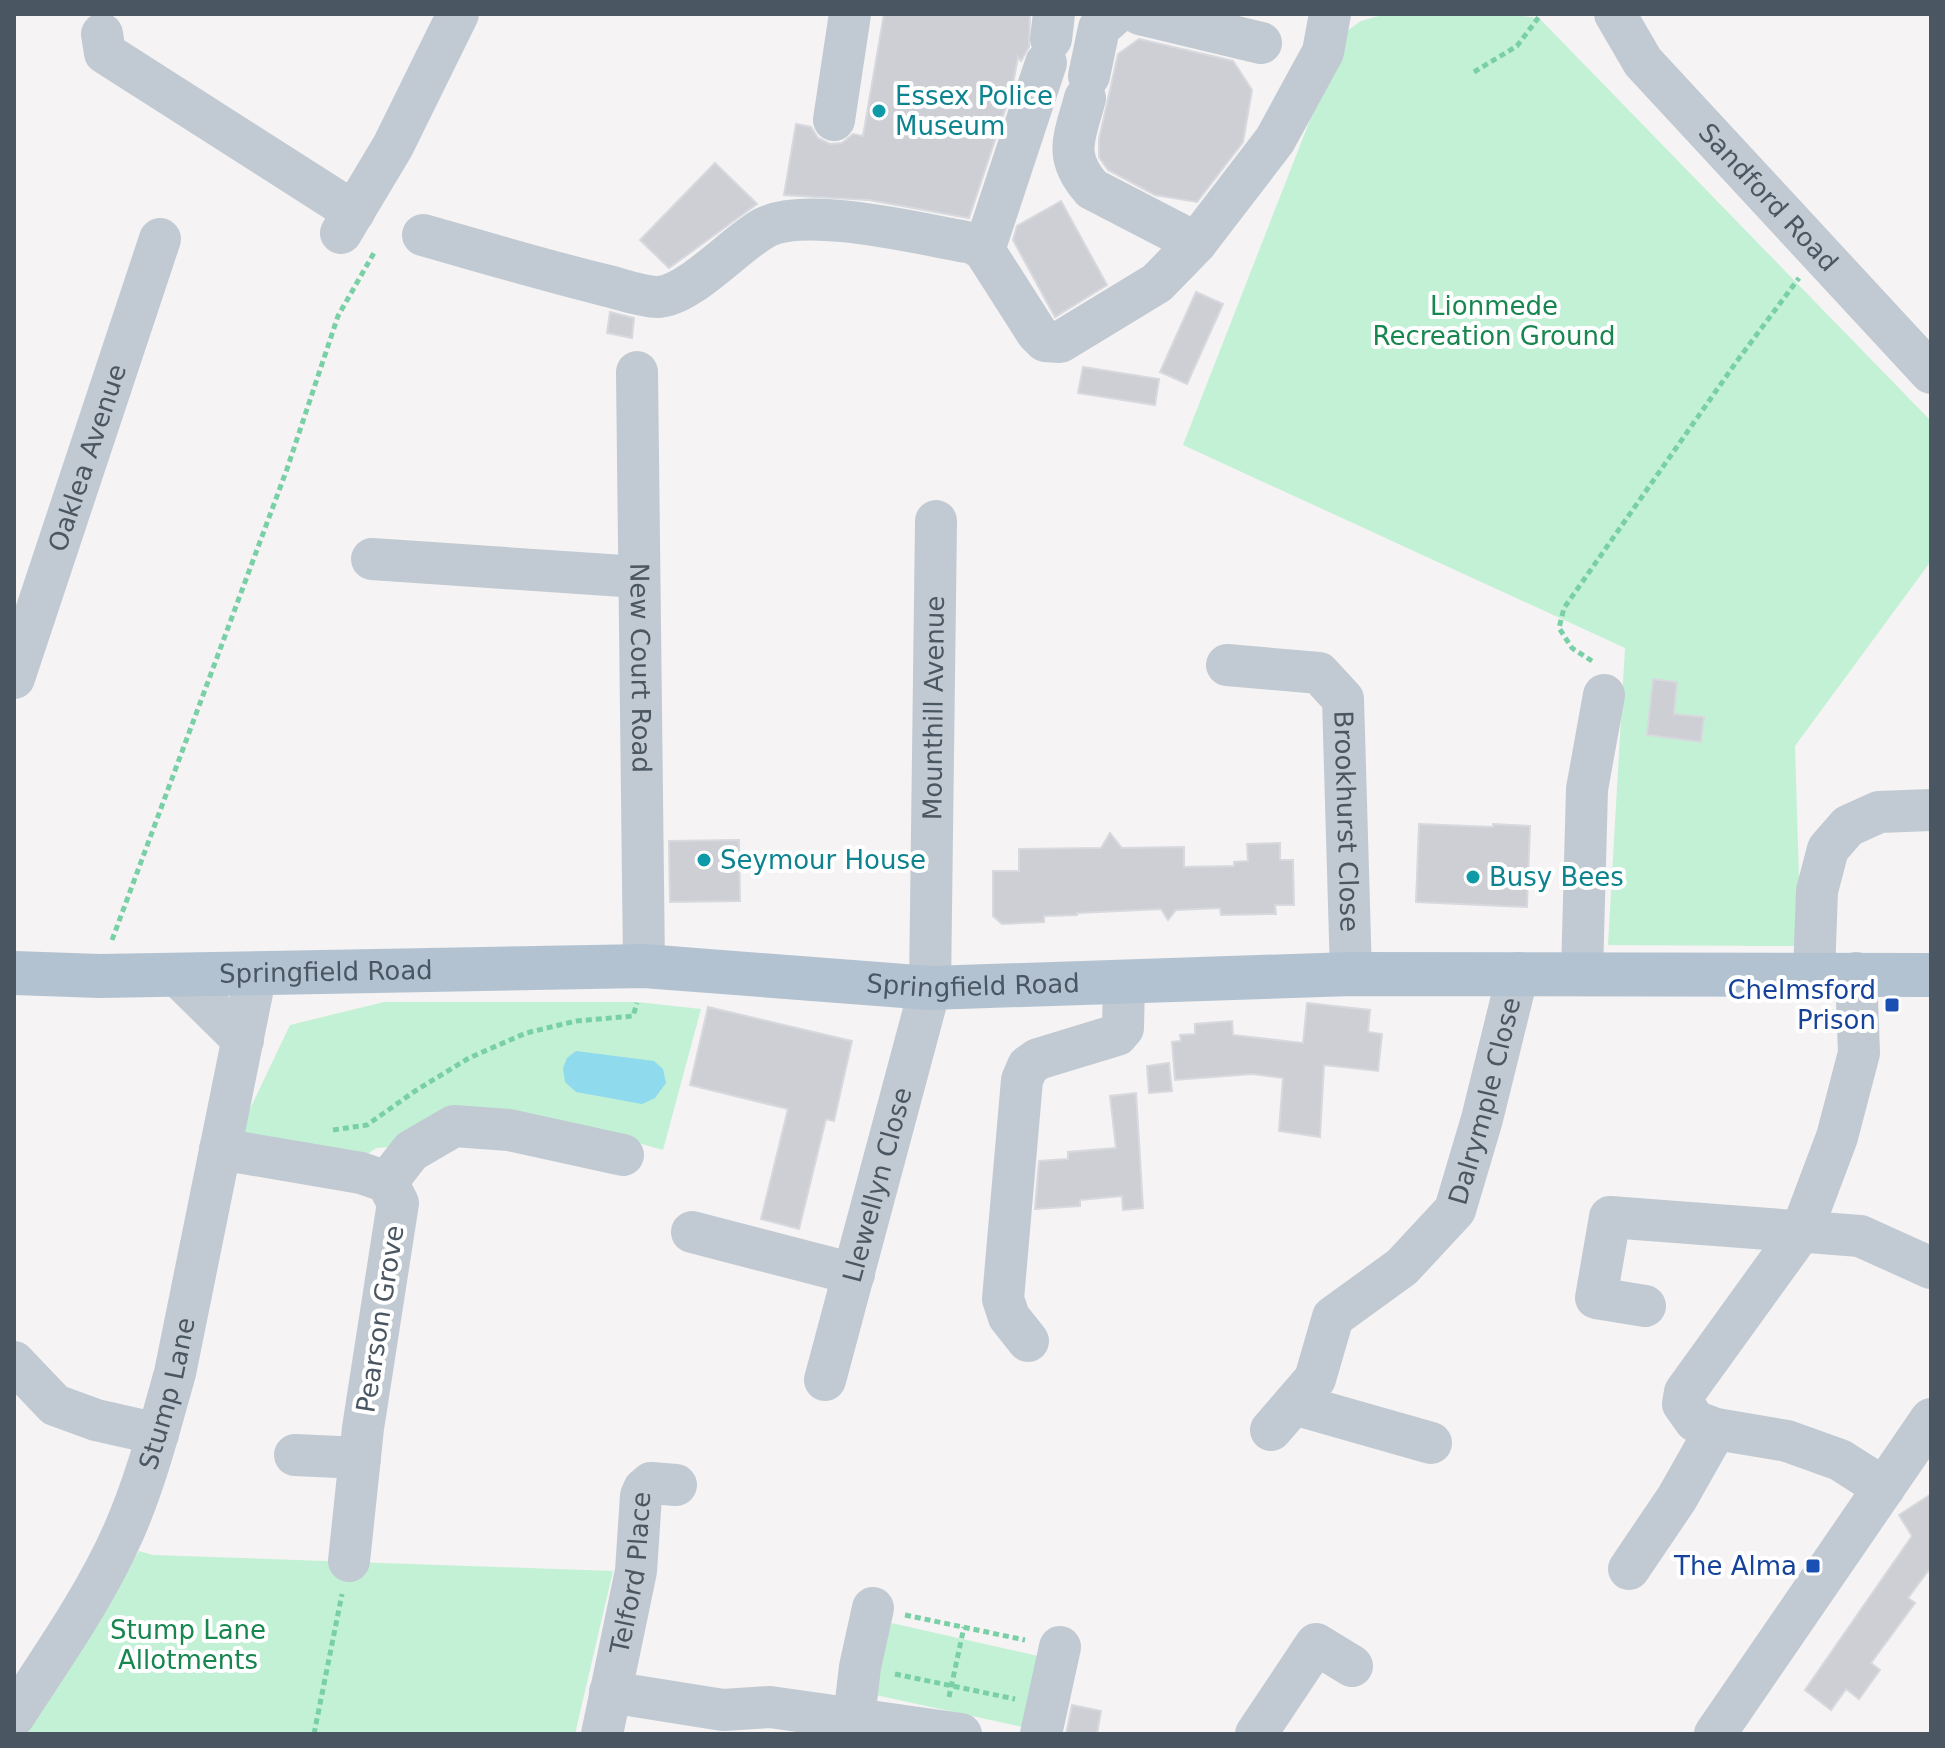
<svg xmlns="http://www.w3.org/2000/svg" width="1945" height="1748" viewBox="0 0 1945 1748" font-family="'DejaVu Sans',sans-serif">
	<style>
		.green { fill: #c3f1d5 }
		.water { fill: #90daee }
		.building { fill: #cdcfd5; stroke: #d7d9de; stroke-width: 2 }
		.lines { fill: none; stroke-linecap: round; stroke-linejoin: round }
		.path { stroke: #7ad0a6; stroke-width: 5; stroke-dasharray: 6 4; stroke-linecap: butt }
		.minor { stroke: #c1cad2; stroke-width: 42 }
		.major { stroke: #b3c2d1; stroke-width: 44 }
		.culture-dot { fill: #0f9aa8; stroke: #fff; stroke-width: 3 }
		.transit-dot { fill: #1a4fb4; stroke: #fff; stroke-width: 3 }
		.labels { text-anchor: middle; stroke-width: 8; stroke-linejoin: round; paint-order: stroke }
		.culture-label { font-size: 26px; fill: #0d838f; stroke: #fff; text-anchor: start }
		.street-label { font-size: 26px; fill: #4a5661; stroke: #fff }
		.park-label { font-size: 26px; fill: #17864f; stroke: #fff }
		.transit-label { font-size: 26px; fill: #164399; stroke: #fff; text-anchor: end }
	</style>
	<rect width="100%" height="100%" fill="#f5f3f3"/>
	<g class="green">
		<polygon points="1386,14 1507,14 1539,18 1931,421 1931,561 1795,746 1801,946 1608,945 1625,648 1183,445 1344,33 1361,21"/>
		<polygon points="384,1002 637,1002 701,1009 663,1150 600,1132 376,1148 361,1159 237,1136 290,1025"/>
		<polygon points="139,1551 153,1555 613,1571 575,1734 25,1734"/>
		<polygon points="878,1620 1047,1658 1032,1729 862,1692"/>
	</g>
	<polygon class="water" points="576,1051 654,1061 663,1069 666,1083 655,1098 642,1104 576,1092 565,1082 563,1068 567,1058"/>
	<g class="building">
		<polygon points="884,14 1030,14 1029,47 1021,61 1018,57 1012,89 969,218 869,200 784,195 796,124 811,127 818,138 830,144 842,143 853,134 863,136"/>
		<polygon points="1139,39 1233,61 1252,90 1243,142 1197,202 1155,195 1108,170 1099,157 1099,139 1118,54"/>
		<polygon points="715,163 757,204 669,268 640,240"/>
		<polygon points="1061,201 1107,285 1055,317 1013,240 1017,226"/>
		<polygon points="1196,292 1223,304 1187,384 1160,372"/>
		<polygon points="610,312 634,318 632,338 607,333"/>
		<polygon points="1083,367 1159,379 1155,405 1078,393"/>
		<polygon points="1653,679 1677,682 1674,714 1704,717 1701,742 1647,735"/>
		<polygon points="1419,824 1493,827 1493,824 1530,826 1527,907 1416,902"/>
		<polygon points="1110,833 1122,848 1184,847 1184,867 1234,866 1234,862 1248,861 1247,844 1280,843 1280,860 1293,860 1294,905 1275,905 1276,914 1221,915 1220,908 1176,910 1168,920 1161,909 1077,913 1077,915 1044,916 1044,922 1002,924 993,916 993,871 1019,871 1019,849 1101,848"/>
		<polygon points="739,840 740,901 670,902 669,841"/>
		<polygon points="1307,1003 1370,1010 1368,1032 1382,1034 1378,1071 1324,1065 1320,1137 1279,1131 1283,1078 1252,1074 1175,1080 1172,1042 1181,1041 1180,1035 1195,1034 1195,1024 1232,1021 1233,1035 1303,1043"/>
		<polygon points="708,1007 852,1041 834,1121 826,1119 799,1229 761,1219 788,1109 690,1085"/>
		<polygon points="1169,1063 1172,1091 1149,1093 1147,1066"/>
		<polygon points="1136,1093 1143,1208 1123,1210 1122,1196 1080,1200 1080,1206 1035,1209 1039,1161 1068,1159 1068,1152 1116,1148 1110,1096"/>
		<polygon points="1931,1494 1931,1567 1908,1598 1915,1603 1871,1663 1880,1670 1859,1699 1846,1689 1831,1710 1805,1690 1912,1536 1899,1515"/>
		<polygon points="1072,1705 1101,1711 1097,1734 1066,1734"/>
	</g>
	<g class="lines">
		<g class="path">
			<polyline points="1474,72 1517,46 1541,14"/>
			<polyline points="1592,661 1572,648 1559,628 1564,608 1737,361 1799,278"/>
			<polyline points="112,940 287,469 338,316 375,251"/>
			<polyline points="333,1130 367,1125 415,1091 469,1058 526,1033 576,1021 633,1016 637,1003"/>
			<polyline points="905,1615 1025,1640"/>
			<polyline points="895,1674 1015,1699"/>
			<polyline points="949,1697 964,1627"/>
			<polyline points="314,1734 342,1594"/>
		</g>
		<g class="minor">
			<polyline points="1140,14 1261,43"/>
			<path id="s1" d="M1615 14 1643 62 1931 373"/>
			<polyline points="102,34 105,53 354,212"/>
			<polyline points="1051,39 1054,14"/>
			<polyline points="1089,76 1099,28 1115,14"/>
			<path d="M1085 98C1075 137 1062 155 1092 189L1196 243"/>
			<polyline points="834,120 850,14"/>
			<polyline points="341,233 393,146 458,14"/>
			<path d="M423 235C483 252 543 270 604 285 621 289 641 297 658 297 689 296 735 244 764 228 807 205 923 235 973 243L984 250 1037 333 1045 341 1060 342 1157 283 1196 243 1275 140 1323 52 1330 14"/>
			<polyline points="984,250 1046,63"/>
			<path id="s2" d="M637 372 644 966"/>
			<polyline points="372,559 638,577"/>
			<path id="s3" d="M1227 665 1319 673 1343 699 1351 974"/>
			<path id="s4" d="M14 678 160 239"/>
			<polyline points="1582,973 1587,789 1604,695"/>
			<polyline points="1814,973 1817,891 1828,849 1848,826 1879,812 1931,810"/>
			<polyline points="1856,973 1859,1053 1837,1137 1802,1230 1685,1392 1683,1404 1695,1421 1716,1429 1787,1441 1840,1460 1884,1488"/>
			<polyline points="176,974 243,1040"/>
			<polyline points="220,1149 361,1173 387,1182 398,1203 363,1428 349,1561"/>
			<polyline points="387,1182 411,1151 454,1126 509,1130 623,1155"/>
			<polyline points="692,1232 854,1274"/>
			<polyline points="1645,1306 1596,1298 1610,1217 1860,1236 1931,1268"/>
			<polyline points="1028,1341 1009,1317 1003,1299 1022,1080 1028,1066 1038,1059 1117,1035 1123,1028 1124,982"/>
			<polyline points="14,1362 55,1405 96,1420 158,1434"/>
			<path id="s5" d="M825 1380 930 988 936 521"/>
			<polyline points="1294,1404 1431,1443"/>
			<path id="s6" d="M1271 1430 1315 1379 1333 1317 1402 1267 1455 1210 1482 1119 1518 973"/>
			<polyline points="295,1455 360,1458"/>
			<polyline points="1629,1569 1677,1498 1716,1429"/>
			<polyline points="610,1692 723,1710 770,1707 961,1734"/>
			<path id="s7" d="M14 1716C53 1656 95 1597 124 1531 146 1481 160 1426 175 1373L256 973"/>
			<polyline points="854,1718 860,1667 873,1608"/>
			<path id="s8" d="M602 1734 636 1571 641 1496 644 1489 651 1483 676 1485"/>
			<polyline points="1041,1734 1060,1647"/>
			<polyline points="1256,1734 1316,1644 1352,1666"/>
			<polyline points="1715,1734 1931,1419"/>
		</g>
		<path class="major" id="s9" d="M14 973 100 976 644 966 930 988 1351 974 1931 975"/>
	</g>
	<g class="culture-dot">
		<circle cx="879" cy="111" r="8"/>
		<circle cx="704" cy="860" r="8"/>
		<circle cx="1473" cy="877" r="8"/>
	</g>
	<g class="transit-dot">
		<rect x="1884" y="997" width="16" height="16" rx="4"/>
		<rect x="1805" y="1558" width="16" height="16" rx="4"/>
	</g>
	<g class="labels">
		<g class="culture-label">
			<text x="895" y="105">Essex Police<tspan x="895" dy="30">Museum</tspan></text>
			<text x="720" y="869">Seymour House</text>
			<text x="1489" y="886">Busy Bees</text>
		</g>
		<g class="street-label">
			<text dy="9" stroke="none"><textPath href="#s1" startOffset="240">Sandford Road</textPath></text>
			<text dy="9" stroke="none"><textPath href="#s4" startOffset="232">Oaklea Avenue</textPath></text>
			<text dy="9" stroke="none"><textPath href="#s2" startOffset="296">New Court Road</textPath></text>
			<text dy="9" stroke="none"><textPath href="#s5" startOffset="686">Mounthill Avenue</textPath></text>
			<text dy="9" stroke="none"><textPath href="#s3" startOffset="250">Brookhurst Close</textPath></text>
			<text dy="9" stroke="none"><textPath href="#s9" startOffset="312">Springfield Road</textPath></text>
			<text dy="9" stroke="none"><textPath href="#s9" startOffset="960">Springfield Road</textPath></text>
			<text dy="9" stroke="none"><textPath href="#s6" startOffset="408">Dalrymple Close</textPath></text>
			<text dy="9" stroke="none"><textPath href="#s5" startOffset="202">Llewellyn Close</textPath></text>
			<text transform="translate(380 1319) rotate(-81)" y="9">Pearson Grove</text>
			<text dy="9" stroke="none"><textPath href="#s7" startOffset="360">Stump Lane</textPath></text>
			<text dy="9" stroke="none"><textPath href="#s8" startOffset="164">Telford Place</textPath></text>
		</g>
		<g class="park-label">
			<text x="1494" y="315">Lionmede<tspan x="1494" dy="30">Recreation Ground</tspan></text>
			<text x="188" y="1639">Stump Lane<tspan x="188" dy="30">Allotments</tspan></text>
		</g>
		<g class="transit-label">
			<text x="1876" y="999">Chelmsford<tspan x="1876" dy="30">Prison</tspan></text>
			<text x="1797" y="1575">The Alma</text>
		</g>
	</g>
	<rect width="1945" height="1748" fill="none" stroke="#4a5661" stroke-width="32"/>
</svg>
